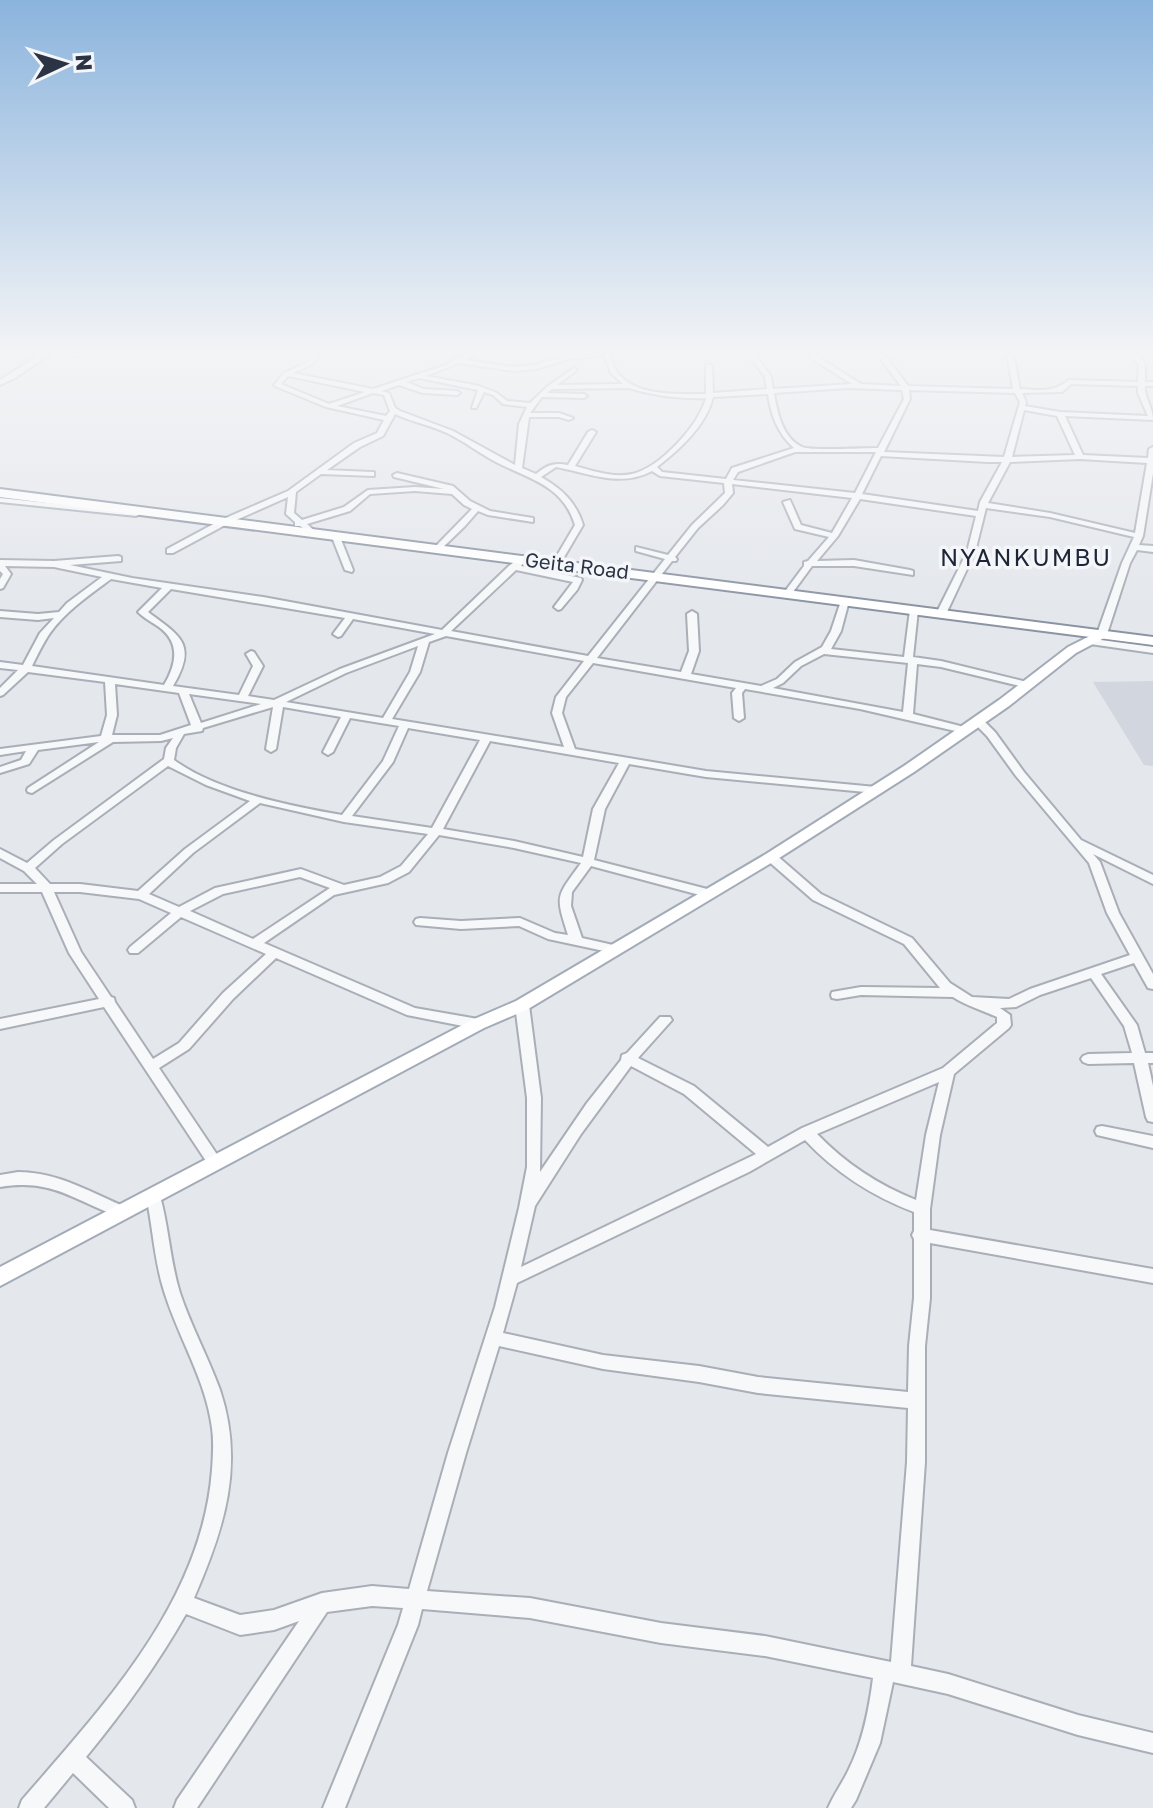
<svg xmlns="http://www.w3.org/2000/svg" width="1153" height="1808" viewBox="0 0 1153 1808" font-family="'Golos Text',sans-serif">
	<style>
		.built { fill: #d2d6de }
		.lines { fill: none; stroke-linecap: round; stroke-linejoin: round }
		.minor-casing { stroke: #a9aeb7; stroke-width: 4 }
		.major-casing { stroke: #a3abb8; stroke-width: 4 }
		.highway-casing { stroke: #8b94a3; stroke-width: 4 }
		.minor { fill: #f7f8fa; fill-rule: evenodd }
		.major { fill: #fff; fill-rule: evenodd }
		.highway { fill: #fff; fill-rule: evenodd }
		.labels { text-anchor: middle; stroke-width: 7; stroke-linejoin: round; paint-order: stroke }
		.far-street-label { font-size: 20px; fill: #2b3445; stroke: #f4f6f9 }
		.far-quarter-label { font-size: 24px; letter-spacing: 2px; fill: #1d2536; stroke: #f4f6f9 }
	</style>
	<rect width="100%" height="100%" fill="#e4e7ec"/>
	<polygon class="built" points="1153,681 1153,766 1144,765 1093,682"/>
	<g class="lines">
		<defs>
			<g id="minor">
				<polygon points="41,354 50,354 15,378 0,385 0,380"/>
				<polygon points="64,354 81,354 78,356"/>
				<path d="M312 354H318L313 364 293 373 373 389 446 365 466 354H475L465 360 514 367 535 365 567 355 610 354C612 360 614 368 617 372 634 396 675 394 701 394H706V366L709 364 712 366 713 393 767 389 765 377 748 354H755L771 377 773 389 852 384 809 357 810 354H820L816 356 861 384 901 386 877 354H884L908 386 1013 389 1007 354H1013L1020 389C1041 390 1052 393 1069 380L1138 382 1139 365 1131 354H1138L1145 365V382H1153V386H1145C1144 398 1153 407 1153 420L1065 416 1083 455 1148 458 1149 449 1153 447V473L1143 536 1139 545 1153 546V552L1137 550 1130 563 1107 634 1102 637 1099 636 1097 634 1122 563 1134 537 1050 517 986 508 975 552 946 614 941 617 936 614 967 552 976 516 860 499 838 536 817 561 854 560 910 570 913 571V575L854 566H812L790 596 787 597 783 594 804 566V562L808 561 829 537 795 529 783 502 790 500 801 525 832 533 852 498 732 484 733 493 723 505 698 528 675 557 677 559 676 561H672L597 658 681 672 689 651 687 614 692 611 697 614 699 651 691 674 761 686 777 679 795 662 822 647 831 631 841 601 845 598 849 601 841 631 831 649 904 657 910 610 914 607 918 610 913 657 941 661 1031 683 1033 685 1028 688 941 667 917 664 913 714 968 728 969 730 964 733 860 709 745 689 742 693 744 718 739 721 734 718 732 693 736 688 593 663 566 697 562 713 575 749 706 771 876 787 881 790 876 793 706 777 629 764 605 809 594 860 715 891 717 894 711 898 591 866 572 892 571 906 582 938 622 947 624 950 618 954 548 939 519 926 461 929 416 925 414 922 416 919 420 918 461 921 520 918 555 933 568 935C555 894 556 898 581 863L514 848 439 835 409 872 388 883 334 895 264 943 415 1008 478 1019 483 1021 485 1024 483 1027 478 1029 407 1015 276 958 233 999 189 1049 159 1068 220 1159 222 1163 220 1167 215 1169 210 1167 104 1007 0 1029V1019L99 999 69 953 42 892H0V884H37L24 871 0 858V849L27 863 54 840 164 759 166 748 173 738 161 741 113 742 32 793 28 792 27 790 28 788 99 742 38 750 29 764 0 773V767L21 760 26 751 0 755V749L101 736 107 715 105 682 28 672 3 695 0 696V688L18 670 0 668V662L23 665 40 633 54 618 38 620 0 617V611L38 614 59 612 67 603 102 577 54 567 5 566 11 574 3 588 0 589V579L3 574 0 571V560L54 561 118 556 121 557V561L70 565 132 578 263 597 442 630 510 565 523 556 527 559 521 566 581 578 582 580 577 590 561 609 558 610 554 607 573 582 516 570 451 631 588 656 665 559 636 551V547L668 555 692 525 725 493 724 483 660 476 652 471C620 488 589 473 556 467L541 477C562 489 576 502 583 525L560 564 556 567 552 564 575 525C563 485 529 479 496 462 479 453 464 441 447 433 430 425 412 422 395 414L383 436 360 447 327 470 371 472H374V476L321 474 296 492 294 513 302 520 344 507 368 490 415 487 444 489 394 477 393 475 397 473 453 486 470 501 490 511 533 518V522L488 515 478 511 465 526 438 552 435 551V547L472 509 464 505 452 494 415 491 370 494 350 511 307 524 318 534 314 536 300 526H295V522L286 514 288 497 227 524 173 553H167V549L221 520 288 491 354 443 377 433 384 420 326 407 275 386 274 385 284 373 308 362ZM604 355 611 373 623 384 557 385 576 371 577 370 574 368 548 386 530 403 507 401 497 393 479 386 426 376 459 363 514 371 536 369 568 359ZM288 376 365 392 329 404 281 384ZM419 378 478 390 472 408H476L484 392 493 395 503 404 527 407 519 424 515 465 453 431 400 411 395 408 389 393 381 391 399 385 423 393 457 395 460 393 457 391 424 389 406 382ZM1071 384 1138 386V393L1148 416 1060 412 1025 406 1026 402 1022 393 1062 392ZM629 388C655 396 679 399 706 398 699 425 660 468 632 474 614 478 593 471 575 466L596 432 592 430 588 432 568 465C554 462 547 465 536 474L522 468 529 417H559L569 420 573 418 559 413H530L542 397 584 398 587 396 584 394 547 393 552 389ZM848 388 902 390 904 399 878 448C865 448 810 451 802 447 782 438 777 411 774 393ZM909 390 1015 393 1020 402 1004 457 884 452 910 399ZM373 393 384 395 390 411 386 416 337 406ZM768 394C771 415 777 433 794 448L732 468 726 479 662 472 657 467C679 450 706 426 713 397ZM1024 410 1057 416 1075 455 1012 457ZM795 452H876L855 493 733 480 738 472ZM881 456 988 462H1002L980 502 978 511 862 494ZM1080 459 1147 463 1135 533 1050 513 988 503 1010 462ZM111 579 162 588 138 612C145 619 152 622 159 627 181 643 176 665 164 685L32 666C37 656 43 643 50 633 66 611 88 596 111 579ZM171 589 345 618 333 634 338 637 341 636 353 619 435 634 340 669 274 700 248 696 263 666 254 652 251 651 246 654 253 666 239 695 173 686C198 644 180 636 148 612ZM446 636 584 661 556 697 552 713 564 747 392 719 420 672 429 642ZM418 646 410 672 383 718 286 702 346 673ZM824 654 908 663 903 712 773 688 783 683 801 666ZM115 684 179 693 191 725 160 735H112L117 715ZM189 694 261 704 201 723ZM273 707 266 749 271 752 276 749 283 707 341 717 323 752 328 755 333 752 350 718 399 726 383 761 342 815C290 806 216 791 174 760L176 748 184 734 202 731 203 728ZM408 728 480 740 432 828 352 816 393 762ZM490 741 619 763 593 809 583 857 514 841 443 829ZM168 766 206 785 250 801 185 849 138 891 80 884H50L35 868 62 844ZM260 803 344 822 428 834 401 866 380 877 344 885 301 869 215 888 179 907 149 894 193 853ZM300 877 330 888 253 939 190 911 223 894ZM54 892H80L139 899 171 913 130 947 128 950 130 953H138L181 917 266 954 223 993 179 1043 153 1059 115 1002 114 998 111 997 81 952Z"/>
				<polygon points="0,498 135,512 141,510 145,512 136,516 0,502"/>
				<polygon points="333,535 340,537 353,570 352,572 345,570 332,537"/>
				<polygon points="1086,638 1153,647 1153,653 1083,643 1081,641"/>
				<path d="M978 718 982 719 995 732 1024 772 1081 840 1153 875V884L1093 854 1100 862 1119 913 1153 974V989L1148 988 1134 963 1101 974 1137 1025 1145 1053H1153V1063H1148L1153 1086V1122L1148 1121 1146 1117 1134 1063 1088 1064 1083 1062 1081 1059 1083 1056 1088 1054 1132 1053 1124 1026 1091 978 1040 995 1016 1007 1000 1008 1010 1015 1011 1025 1009 1028 954 1074 940 1135 930 1209V1230L1153 1269V1283L930 1243V1298L925 1346V1462L911 1666 948 1674 1078 1715 1153 1733V1753L1078 1735 948 1694 893 1682 880 1743 856 1800 851 1808H828C834 1794 843 1782 849 1769 863 1741 869 1709 873 1678L765 1656 661 1643 530 1618 422 1609 418 1625 345 1808H323L398 1625 403 1608 372 1606 327 1612 197 1808H174L177 1800 299 1621 274 1630 240 1635 186 1614C157 1665 123 1712 86 1757L132 1800 135 1808H109L73 1773 44 1808H19L22 1800C104 1705 202 1602 212 1470 213 1456 214 1442 212 1428 206 1380 178 1337 164 1291 154 1260 153 1227 146 1196L148 1192 153 1190 158 1192 160 1196C169 1228 170 1261 180 1293 191 1326 208 1357 220 1390 245 1465 224 1529 194 1598L240 1615 274 1610 322 1593 372 1586 409 1589 448 1453 495 1307 519 1208 527 1167V1098L515 1005 517 1002H527L529 1005 541 1098 540 1172 587 1103 621 1060 622 1055 627 1053 660 1017H670L672 1020 638 1058 694 1086 768 1147 802 1128 943 1068 997 1023V1017C982 1010 967 1006 953 997L861 995 837 999 832 998 831 995 832 992 861 987 940 988 904 944 813 900 767 860 765 857 767 854H775L821 894 912 938 950 983 972 997 1009 999 1030 989 1130 955 1107 913 1089 863 1016 776 987 736 974 723V719ZM631 1066 684 1094 756 1154 521 1267 535 1206 581 1134ZM939 1082 926 1135 916 1200C878 1185 845 1163 817 1134ZM805 1140C836 1173 872 1196 914 1212V1231L912 1235 914 1239V1298L909 1346 908 1392 758 1377 699 1366 603 1355 503 1333 517 1283 749 1172ZM499 1346 603 1369 699 1382 758 1393 908 1408 907 1462 891 1662 765 1636 661 1623 530 1598 427 1591 466 1453Z"/>
				<polygon points="1102,1126 1153,1136 1153,1148 1097,1135 1095,1131 1097,1127"/>
				<path d="M18 1172C59 1172 91 1193 128 1208L131 1212 128 1216 123 1218C75 1202 55 1178 0 1187V1175Z"/>
			</g>
			<polygon id="major" points="1102,630 1108,634 1106,637 1076,653 1009,706 914,772 776,860 528,1009 484,1028 0,1286 0,1267 472,1020 516,1001 766,854 904,766 999,700 1068,647"/>
			<polygon id="highway" points="0,489 1153,637 1153,645 0,497"/>
		</defs>
		<use href="#minor" class="minor-casing"/>
		<use href="#major" class="major-casing"/>
		<use href="#highway" class="highway-casing"/>
		<use href="#minor" class="minor"/>
		<use href="#major" class="major"/>
		<use href="#highway" class="highway"/>
	</g>
	<linearGradient id="sky" x2="0" y2="1"><stop stop-color="#8bb4dd"/><stop offset="0.58" stop-color="#f3f4f6"/><stop offset="1" stop-color="#f3f4f6" stop-opacity="0"/></linearGradient>
	<rect width="1153" height="607" fill="url(#sky)"/>
	<g class="labels">
		<g class="far-street-label">
			<text transform="translate(577 566) rotate(7)" y="7">Geita Road</text>
		</g>
		<g class="far-quarter-label">
			<text x="1026" y="566">NYANKUMBU</text>
		</g>
	</g>
	<g transform="translate(64 64) rotate(86)" stroke="#f4f6f9" stroke-width="6" paint-order="stroke">
	<path d="M0-6L14 30L0 20L-14 30Z" fill="#2b3445"/>
	<text y="-12" font-size="22" font-weight="bold" text-anchor="middle" fill="#2b3445">N</text>
	</g>
</svg>
